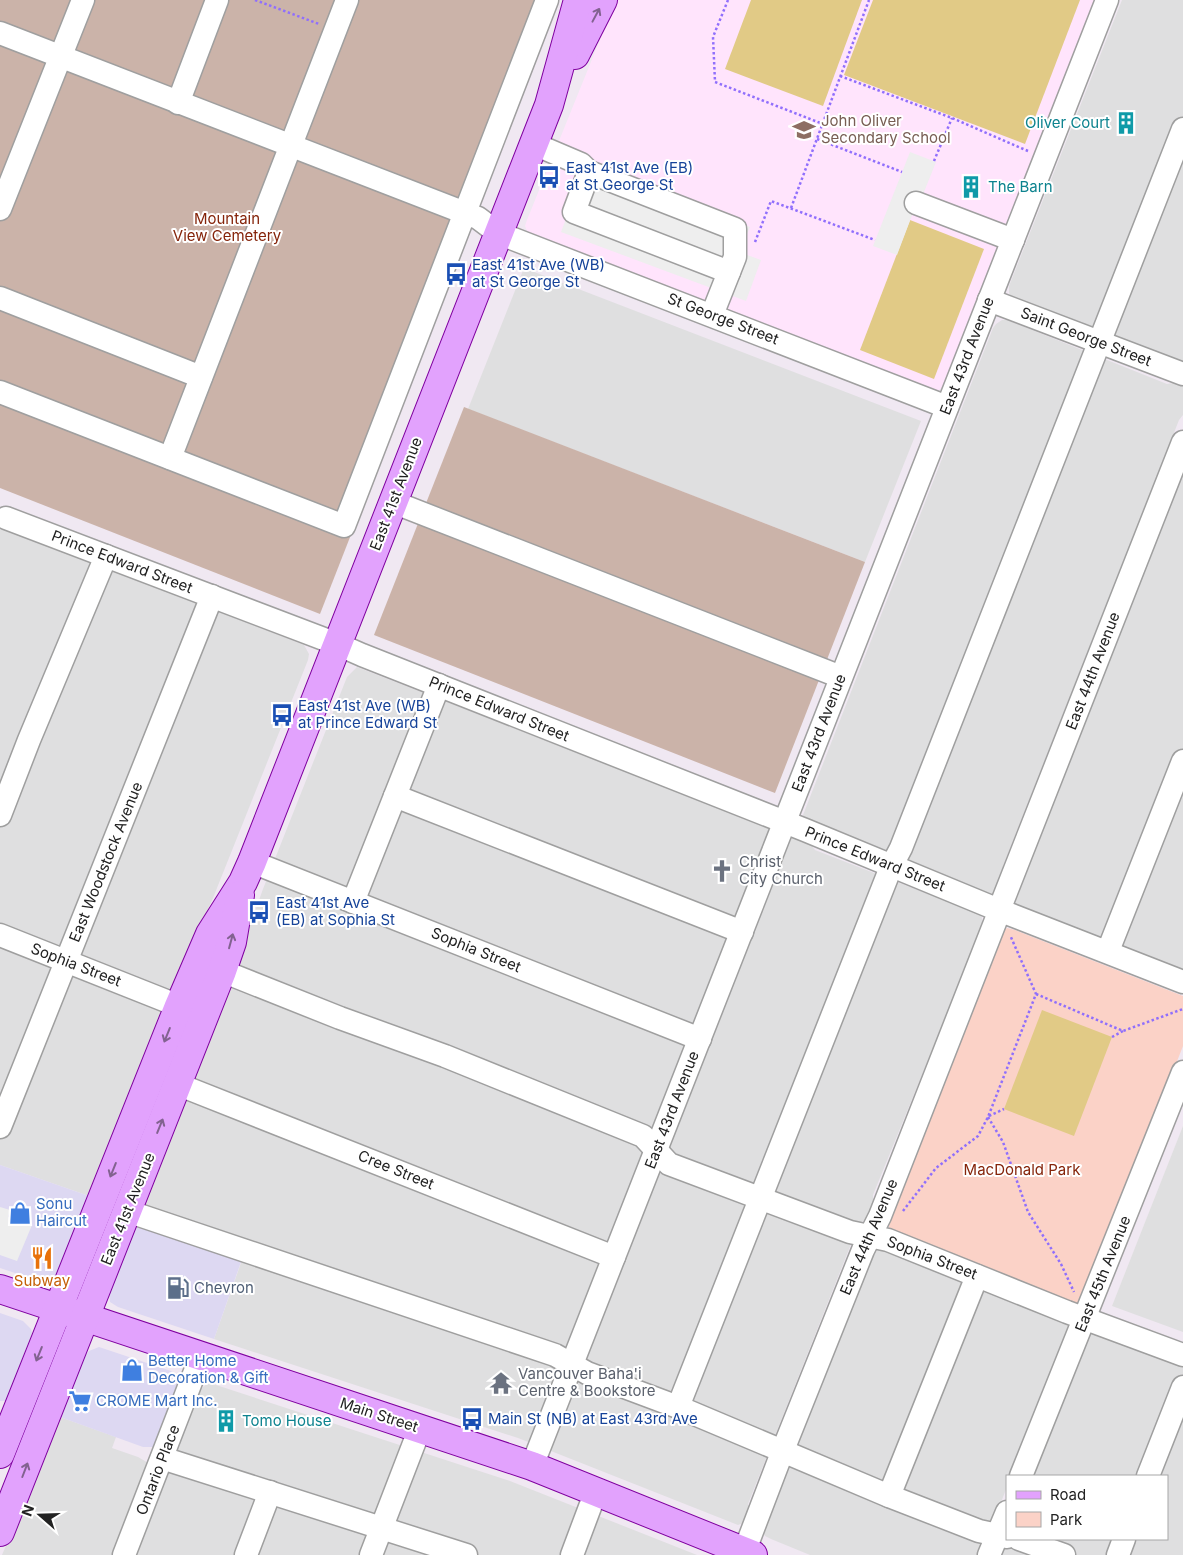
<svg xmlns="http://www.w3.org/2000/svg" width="1183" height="1555" viewBox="0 0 1183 1555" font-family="Inter,sans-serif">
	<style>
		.residential { fill: #dfdfe0 }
		.commercial { fill: #ddd8f2 }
		.education { fill: #ffe4fc }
		.cemetery { fill: #cbb3a9 }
		.park { fill: #fbd2c7 }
		.pitch { fill: #e1ca86 }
		.parking { fill: #eee }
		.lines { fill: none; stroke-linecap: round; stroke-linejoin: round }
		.minor-casing { stroke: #9f9f9f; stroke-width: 25 }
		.major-casing { stroke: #7f009f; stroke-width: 30 }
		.path { stroke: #906ffc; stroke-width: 2.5; stroke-dasharray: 2.5 2.5; stroke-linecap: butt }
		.minor { stroke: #fff; stroke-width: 22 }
		.major { stroke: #e2a2fd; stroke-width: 28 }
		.oneway { stroke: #826290 }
		.labels { text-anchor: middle; stroke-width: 4; stroke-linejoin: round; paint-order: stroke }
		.education-label { font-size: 15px; fill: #785e54; stroke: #fff; text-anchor: start }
		.culture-label { font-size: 15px; fill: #0d838f; stroke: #fff; text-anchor: start }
		.transit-label { font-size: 15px; fill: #164399; stroke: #fff; text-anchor: start }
		.park-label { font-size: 15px; fill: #85240a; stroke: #fff }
		.street-label { font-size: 15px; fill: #222; stroke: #fff }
		.worship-label { font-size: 15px; fill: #5b616d; stroke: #fff; text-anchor: start }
		.shop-label { font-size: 15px; fill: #366cbe; stroke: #fff; text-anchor: start }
		.food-label { font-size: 15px; fill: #c56008; stroke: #fff }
		.service-label { font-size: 15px; fill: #4e5e75; stroke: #fff; text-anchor: start }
	</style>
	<rect width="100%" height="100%" fill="#f0e8f2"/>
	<g class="residential">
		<polygon points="1122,0 1183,0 1183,364 1012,298 1009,293 1009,286"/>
		<polygon points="524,268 921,421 865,562 468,409"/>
		<polygon points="1002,320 1007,320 1167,384 1179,382 1183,385 1183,415 1179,420 1003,866 1006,871 999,889 992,894 984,895 803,820 803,815 993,328 996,324"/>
		<polygon points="1182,473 1183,473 1183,974 1018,907 1014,900"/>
		<polygon points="0,525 299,643 304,645 309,654 308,660 213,898 175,983 89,1196 0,1165"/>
		<polygon points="357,667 766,826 810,844 815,850 964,908 969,906 981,913 983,925 873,1195 873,1206 869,1217 859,1224 748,1504 750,1511 743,1523 738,1525 518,1438 214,1339 247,1246 143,1208 228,986 263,889 347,677"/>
		<polygon points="1183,1126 1183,1332 1112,1306"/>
		<polygon points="879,1249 888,1249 1066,1321 1069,1327 1068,1334 1011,1476 1007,1476 1007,1487 980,1555 810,1555 771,1539 765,1536 762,1530 874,1253"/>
		<polygon points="1094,1333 1183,1362 1183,1555 1000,1555 1007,1539 1167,1539 1167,1476 1031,1476 1088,1336"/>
		<polygon points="207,1384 213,1384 510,1481 697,1555 134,1555 198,1394 203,1387"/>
		<polygon points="60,1417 116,1437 112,1448 138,1457 150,1464 114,1555 2,1555"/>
	</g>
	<g class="commercial">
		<polygon points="0,1165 89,1196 58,1275 53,1281 42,1282 0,1268"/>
		<polygon points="136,1225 242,1259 214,1339 118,1307 110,1302 109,1293"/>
		<polygon points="0,1313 23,1321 31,1329 32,1333 6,1401 0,1401"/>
		<polygon points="99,1347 171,1371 178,1378 179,1382 158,1447 143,1447 60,1417 86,1355 89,1351"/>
	</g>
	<polygon class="education" points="616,0 1096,0 945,384 939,390 934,391 529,235 525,226 527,220"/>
	<g class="cemetery">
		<polygon points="0,0 558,0 536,61 320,614 0,488"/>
		<polygon points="464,407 865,562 775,793 374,635"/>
	</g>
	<path class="park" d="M1007 928 1015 930 1183 996V1046L1089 1286 1081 1302 1077 1304 891 1230C883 1220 892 1210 897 1200L998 948C998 940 998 933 1007 928Z"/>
	<g class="pitch">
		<polygon points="751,0 862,0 823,106 725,69"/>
		<polygon points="873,0 1080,0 1025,144 844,75"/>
		<polygon points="910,220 984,249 934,379 860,350"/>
		<polygon points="1042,1010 1112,1037 1074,1136 1004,1109"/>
	</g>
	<g class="parking">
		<polygon points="910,152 936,162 922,197 919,197 897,255 873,246"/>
		<polygon points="587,163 750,227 739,252 761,260 746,301 561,232"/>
		<polygon points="0,1207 10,1210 8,1217 32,1225 17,1261 0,1255"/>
	</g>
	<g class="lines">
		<defs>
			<g id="minor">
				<polyline points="0,33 478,218 498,233 947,407"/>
				<polyline points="178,103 217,0"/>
				<polyline points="534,144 581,164 589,172 735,229 735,257 712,315"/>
				<polyline points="589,172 574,212 729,272"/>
				<polyline points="916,203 1013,240"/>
				<polyline points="0,209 83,0"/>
				<polyline points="0,298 201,377"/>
				<polyline points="989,300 1183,374"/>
				<polyline points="0,392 344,526 547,0"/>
				<polyline points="170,458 347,0"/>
				<polyline points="393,502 841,677"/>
				<polyline points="6,518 337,644 362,655 805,830 989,906"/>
				<polyline points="395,796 742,932"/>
				<polyline points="0,815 29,740 106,556"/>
				<polyline points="252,862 700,1039"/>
				<polyline points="1003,900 1183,442"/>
				<polyline points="353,902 439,685"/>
				<polyline points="1009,914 1183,982"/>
				<polyline points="0,935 179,1006"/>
				<polyline points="1108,951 1183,761"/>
				<polyline points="222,971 340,1018 445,1056 643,1136 669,1164 850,1232 888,1240 1067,1312 1183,1355"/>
				<polyline points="177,1084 614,1257"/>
				<polyline points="0,1127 212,596"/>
				<polyline points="127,1211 555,1355 587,1373 678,1407 889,1496 979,1531 1007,1537"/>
				<polyline points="678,1407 891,867 901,848 1183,129"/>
				<polyline points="162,1458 466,1555"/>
				<polyline points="532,1466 1107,0"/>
				<polyline points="1021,1476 1183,1072"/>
				<polyline points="1148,1476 1183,1387"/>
				<polyline points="889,1496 977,1276"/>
				<polyline points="1019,1539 1064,1555"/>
				<polyline points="124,1555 201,1356"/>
				<polyline points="246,1555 270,1492"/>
				<polyline points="371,1555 420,1428"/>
				<polyline points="572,1555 596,1491"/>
				<polyline points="743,1555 783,1450 863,1250 880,1216 996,920"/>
				<polyline points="989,1555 1007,1512"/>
				<polyline points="1118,1555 1124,1539"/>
			</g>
			<g id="major">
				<polyline points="575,55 603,0"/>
				<polyline points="0,1289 532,1466 753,1555"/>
				<polyline points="0,1454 179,1006 210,934 243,882 252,862 549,105 578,0"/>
				<polyline points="0,1532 222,971 232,942 240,895"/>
			</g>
		</defs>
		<use href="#minor" class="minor-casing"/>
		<use href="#major" class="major-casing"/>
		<g class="path">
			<polyline points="255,0 319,24"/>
			<polyline points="728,0 713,37 715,82 823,124"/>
			<polyline points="840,76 952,118 1028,151"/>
			<polyline points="817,139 902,172"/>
			<polyline points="934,161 952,118"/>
			<polyline points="791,208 869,0"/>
			<polyline points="755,242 771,201 875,240"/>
			<polyline points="1036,994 1123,1031 1183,1009"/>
			<polyline points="1112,1037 1123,1031"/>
			<polyline points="989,1116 1004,1109"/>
			<polyline points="988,1117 1003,1142 1028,1212 1061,1264 1074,1292"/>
			<polyline points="903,1211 936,1168 978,1136 988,1117 1036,994 1010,935"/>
		</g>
		<use href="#minor" class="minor"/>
		<use href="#major" class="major"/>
	</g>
	<defs><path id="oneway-shaft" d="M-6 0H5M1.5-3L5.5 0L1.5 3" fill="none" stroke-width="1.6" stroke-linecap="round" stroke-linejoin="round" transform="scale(1.25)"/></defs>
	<g class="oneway">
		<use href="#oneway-shaft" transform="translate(596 15) rotate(-62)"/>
		<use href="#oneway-shaft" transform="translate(231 941) rotate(-75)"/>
		<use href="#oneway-shaft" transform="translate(167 1035) rotate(112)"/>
		<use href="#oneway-shaft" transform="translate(160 1126) rotate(-68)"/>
		<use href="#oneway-shaft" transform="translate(113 1170) rotate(112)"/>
		<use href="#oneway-shaft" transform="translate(39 1354) rotate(112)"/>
		<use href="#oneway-shaft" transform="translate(25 1470) rotate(-69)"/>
	</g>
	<defs>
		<symbol id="building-bare" viewBox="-9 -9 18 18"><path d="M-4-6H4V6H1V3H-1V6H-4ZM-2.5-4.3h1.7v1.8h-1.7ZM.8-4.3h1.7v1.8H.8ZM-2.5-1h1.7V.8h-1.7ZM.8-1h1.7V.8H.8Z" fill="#0f9aa8" stroke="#fff" stroke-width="2.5" paint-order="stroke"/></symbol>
		<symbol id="school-bare" viewBox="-9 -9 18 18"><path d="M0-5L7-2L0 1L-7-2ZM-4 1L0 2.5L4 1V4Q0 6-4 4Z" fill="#8d6e63" stroke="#fff" stroke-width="2.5" paint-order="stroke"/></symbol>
		<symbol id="bus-bare" viewBox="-9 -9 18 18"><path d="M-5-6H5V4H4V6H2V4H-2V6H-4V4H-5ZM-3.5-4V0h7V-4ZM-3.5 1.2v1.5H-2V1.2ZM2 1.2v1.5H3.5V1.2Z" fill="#1a4fb4" stroke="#fff" stroke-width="2.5" paint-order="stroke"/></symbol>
		<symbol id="church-bare" viewBox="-9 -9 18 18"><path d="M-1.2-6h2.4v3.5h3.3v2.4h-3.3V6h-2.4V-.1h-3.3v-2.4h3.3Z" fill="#6b7280" stroke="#fff" stroke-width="2.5" paint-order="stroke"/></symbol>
		<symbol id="shop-bare" viewBox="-9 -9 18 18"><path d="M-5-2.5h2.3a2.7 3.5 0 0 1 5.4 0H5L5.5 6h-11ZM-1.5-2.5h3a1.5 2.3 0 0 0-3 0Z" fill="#3f7fe0" stroke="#fff" stroke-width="2.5" paint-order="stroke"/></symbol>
		<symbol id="restaurant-bare" viewBox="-9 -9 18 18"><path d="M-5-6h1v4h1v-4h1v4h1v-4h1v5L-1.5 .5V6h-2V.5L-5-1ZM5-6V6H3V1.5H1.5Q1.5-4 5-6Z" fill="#e8710a" stroke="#fff" stroke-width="2.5" paint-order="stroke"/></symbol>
		<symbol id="fuel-bare" viewBox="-9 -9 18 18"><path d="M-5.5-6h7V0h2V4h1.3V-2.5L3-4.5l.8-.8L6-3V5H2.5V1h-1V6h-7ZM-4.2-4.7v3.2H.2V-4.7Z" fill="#5c6f8a" stroke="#fff" stroke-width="2.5" paint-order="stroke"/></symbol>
		<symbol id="temple-bare" viewBox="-9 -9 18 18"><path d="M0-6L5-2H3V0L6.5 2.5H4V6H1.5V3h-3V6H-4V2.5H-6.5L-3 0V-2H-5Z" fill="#6b7280" stroke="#fff" stroke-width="2.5" paint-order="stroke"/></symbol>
		<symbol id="supermarket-bare" viewBox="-9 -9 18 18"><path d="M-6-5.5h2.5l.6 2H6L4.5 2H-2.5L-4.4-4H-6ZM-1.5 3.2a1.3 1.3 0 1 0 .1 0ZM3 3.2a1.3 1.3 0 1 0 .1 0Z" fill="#3f7fe0" stroke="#fff" stroke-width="2.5" paint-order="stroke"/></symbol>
	</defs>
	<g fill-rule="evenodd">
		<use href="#building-bare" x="1110" y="107" width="32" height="32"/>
		<use href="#school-bare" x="788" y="114" width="32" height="32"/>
		<use href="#bus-bare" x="533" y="161" width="32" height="32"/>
		<use href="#building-bare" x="955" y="171" width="32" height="32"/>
		<use href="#bus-bare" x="440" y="258" width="32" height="32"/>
		<use href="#bus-bare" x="266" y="699" width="32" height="32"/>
		<use href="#church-bare" x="706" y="855" width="32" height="32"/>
		<use href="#bus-bare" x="243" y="896" width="32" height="32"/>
		<use href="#shop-bare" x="4" y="1197" width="32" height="32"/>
		<use href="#restaurant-bare" x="26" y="1242" width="32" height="32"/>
		<use href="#fuel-bare" x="162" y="1272" width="32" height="32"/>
		<use href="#shop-bare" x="116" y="1354" width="32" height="32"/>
		<use href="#temple-bare" x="485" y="1367" width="32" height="32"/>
		<use href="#supermarket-bare" x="64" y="1385" width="32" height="32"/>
		<use href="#bus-bare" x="456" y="1403" width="32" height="32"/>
		<use href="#building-bare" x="210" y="1405" width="32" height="32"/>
	</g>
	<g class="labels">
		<g class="education-label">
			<text x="821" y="126">John Oliver<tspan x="821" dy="17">Secondary School</tspan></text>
		</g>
		<g class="culture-label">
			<text x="1110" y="128" text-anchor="end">Oliver Court</text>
			<text x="988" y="192">The Barn</text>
			<text x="242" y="1426">Tomo House</text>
		</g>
		<g class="transit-label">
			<text x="566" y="173">East 41st Ave (EB)<tspan x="566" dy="17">at St George St</tspan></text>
			<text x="472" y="270">East 41st Ave (WB)<tspan x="472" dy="17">at St George St</tspan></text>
			<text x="298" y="711">East 41st Ave (WB)<tspan x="298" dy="17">at Prince Edward St</tspan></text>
			<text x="276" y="908">East 41st Ave<tspan x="276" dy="17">(EB) at Sophia St</tspan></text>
			<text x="488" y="1424">Main St (NB) at East 43rd Ave</text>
		</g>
		<g class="park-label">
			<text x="227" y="224">Mountain<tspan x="227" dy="17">View Cemetery</tspan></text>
			<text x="1022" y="1175">MacDonald Park</text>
		</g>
		<g class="street-label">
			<text transform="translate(723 319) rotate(21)" y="5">St George Street</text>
			<text transform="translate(1086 337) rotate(21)" y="5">Saint George Street</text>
			<text transform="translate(967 356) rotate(-69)" y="5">East 43rd Avenue</text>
			<text transform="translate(396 494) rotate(-69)" y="5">East 41st Avenue</text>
			<text transform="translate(122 562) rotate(21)" y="5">Prince Edward Street</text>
			<text transform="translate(1093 671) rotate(-69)" y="5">East 44th Avenue</text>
			<text transform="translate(499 709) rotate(22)" y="5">Prince Edward Street</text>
			<text transform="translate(819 733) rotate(-69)" y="5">East 43rd Avenue</text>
			<text transform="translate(875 859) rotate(22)" y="5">Prince Edward Street</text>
			<text transform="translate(106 862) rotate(-68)" y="5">East Woodstock Avenue</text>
			<text transform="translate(476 950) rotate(22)" y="5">Sophia Street</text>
			<text transform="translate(76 965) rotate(21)" y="5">Sophia Street</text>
			<text transform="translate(672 1110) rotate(-69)" y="5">East 43rd Avenue</text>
			<text transform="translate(396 1170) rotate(22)" y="5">Cree Street</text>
			<text transform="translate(128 1209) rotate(-68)" y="5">East 41st Avenue</text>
			<text transform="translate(869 1237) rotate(-67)" y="5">East 44th Avenue</text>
			<text transform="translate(932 1258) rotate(21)" y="5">Sophia Street</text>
			<text transform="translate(1103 1274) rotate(-68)" y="5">East 45th Avenue</text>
			<text transform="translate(379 1415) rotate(18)" y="5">Main Street</text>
			<text transform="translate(158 1470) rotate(-69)" y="5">Ontario Place</text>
		</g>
		<g class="worship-label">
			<text x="739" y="867">Christ<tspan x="739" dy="17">City Church</tspan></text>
			<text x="518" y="1379">Vancouver Baha'i<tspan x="518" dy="17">Centre &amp; Bookstore</tspan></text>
		</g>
		<g class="shop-label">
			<text x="36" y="1209">Sonu<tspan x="36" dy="17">Haircut</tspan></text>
			<text x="148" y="1366">Better Home<tspan x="148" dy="17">Decoration &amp; Gift</tspan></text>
			<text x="96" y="1406">CROME Mart Inc.</text>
		</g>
		<g class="food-label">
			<text x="42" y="1286">Subway</text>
		</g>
		<g class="service-label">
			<text x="194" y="1293">Chevron</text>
		</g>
	</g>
	<rect x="1006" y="1475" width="162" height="65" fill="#ffffff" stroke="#a7a7a7"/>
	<rect x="1016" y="1491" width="25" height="8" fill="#e2a2fd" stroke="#a7a7a7"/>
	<text x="1050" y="1500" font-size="15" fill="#222222">Road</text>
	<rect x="1016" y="1512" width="25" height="15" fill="#fbd2c7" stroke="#a7a7a7"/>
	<text x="1050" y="1525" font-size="15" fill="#222222">Park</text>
	<g transform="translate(40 1515) rotate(290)" stroke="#ffffff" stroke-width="4" paint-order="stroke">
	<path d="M0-4L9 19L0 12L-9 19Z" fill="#222222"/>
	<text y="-8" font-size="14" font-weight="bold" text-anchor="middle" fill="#222222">N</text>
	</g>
</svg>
